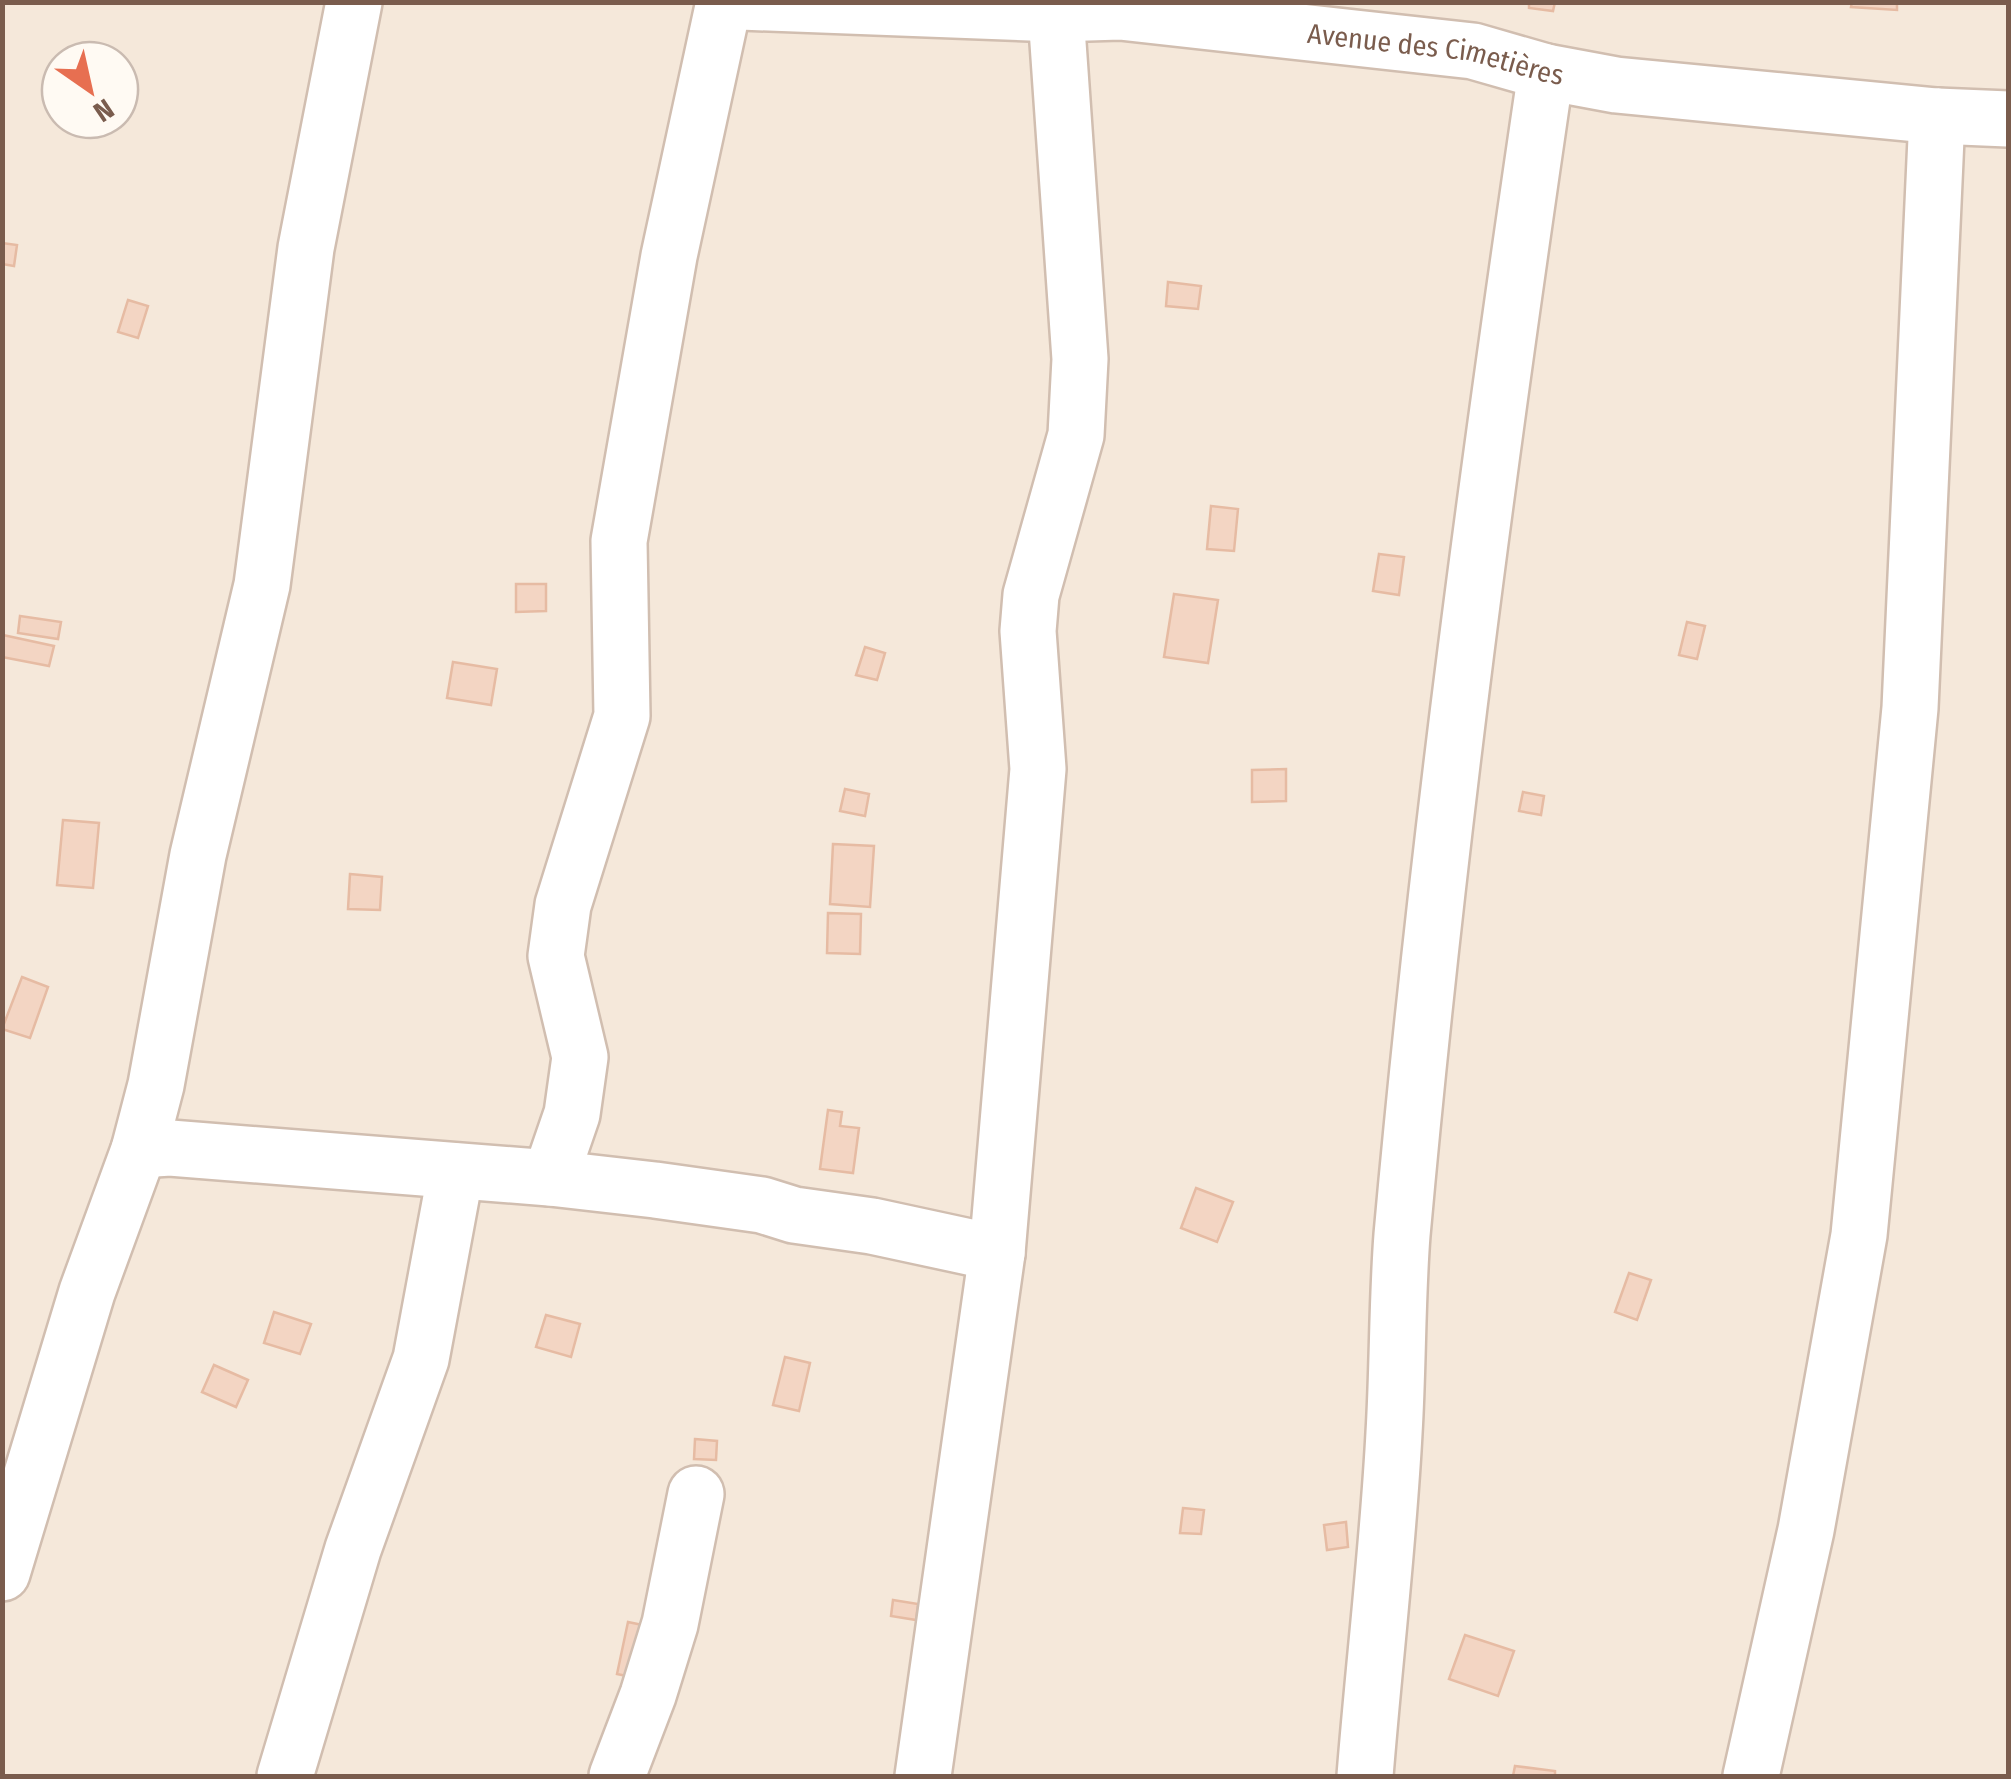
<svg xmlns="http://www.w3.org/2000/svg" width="2011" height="1779" viewBox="0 0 2011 1779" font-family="'Fira Sans Condensed',sans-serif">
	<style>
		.residential { fill: #f5e8da; fill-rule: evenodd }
		.building { fill: #f3d5c3; stroke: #e6bba3; stroke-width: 2.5 }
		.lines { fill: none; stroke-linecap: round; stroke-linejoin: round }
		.minor-casing { stroke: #d1beb0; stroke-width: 60 }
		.minor { stroke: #fff; stroke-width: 55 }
		.labels { text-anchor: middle; stroke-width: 10; stroke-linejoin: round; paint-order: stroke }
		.street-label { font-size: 28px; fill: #7a5c4d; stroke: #fffaf3 }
	</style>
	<rect width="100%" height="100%" fill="#fdf6ec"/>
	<path class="residential" d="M3 3H2008V1776H3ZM60 60H120V120H60Z"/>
	<g class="building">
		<polygon points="1529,2 1555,2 1553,11 1529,8"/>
		<polygon points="1852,2 1897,2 1897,10 1851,7"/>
		<polygon points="2,243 17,245 14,266 2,264"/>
		<polygon points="1168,282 1201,286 1198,309 1166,306"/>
		<polygon points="128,300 148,306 138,338 118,332"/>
		<polygon points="1211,506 1238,509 1234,551 1207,549"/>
		<polygon points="1379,554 1404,557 1399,595 1373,591"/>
		<polygon points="516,584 546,584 546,611 516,612"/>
		<polygon points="1174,594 1218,600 1208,663 1164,657"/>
		<polygon points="20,616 61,622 58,639 18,633"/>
		<polygon points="1687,622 1705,626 1697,659 1679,655"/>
		<polygon points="3,635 54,646 49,666 2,657"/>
		<polygon points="865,647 885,653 877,680 856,675"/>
		<polygon points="453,662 497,669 491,705 447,698"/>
		<polygon points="1286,769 1286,801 1252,802 1252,770"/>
		<polygon points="845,789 869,794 865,816 840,811"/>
		<polygon points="1523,792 1544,796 1541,815 1519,811"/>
		<polygon points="63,820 99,823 93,888 57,885"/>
		<polygon points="833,844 874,846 870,907 830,904"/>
		<polygon points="350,874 382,877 380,910 348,909"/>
		<polygon points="828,913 861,914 860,954 827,953"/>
		<polygon points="22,977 48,987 30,1038 2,1029"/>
		<polygon points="828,1110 842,1112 840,1126 859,1128 853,1173 820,1169"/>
		<polygon points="1196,1188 1233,1202 1217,1242 1181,1228"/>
		<polygon points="1629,1273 1651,1280 1637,1320 1615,1312"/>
		<polygon points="274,1312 311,1324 300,1354 264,1343"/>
		<polygon points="546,1315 580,1324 571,1357 536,1347"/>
		<polygon points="785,1357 810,1363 799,1411 773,1405"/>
		<polygon points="214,1365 248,1380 236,1407 202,1392"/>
		<polygon points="695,1439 717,1441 716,1460 694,1459"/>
		<polygon points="1183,1508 1204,1510 1201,1534 1180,1533"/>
		<polygon points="1346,1522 1348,1547 1327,1550 1324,1525"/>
		<polygon points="893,1600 918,1604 916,1620 891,1616"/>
		<polygon points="628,1622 657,1628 646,1680 617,1674"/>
		<polygon points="1465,1635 1514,1651 1498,1696 1449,1679"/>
		<polygon points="1515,1766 1555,1771 1555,1776 1513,1776"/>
	</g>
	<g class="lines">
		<defs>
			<g id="minor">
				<path id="s1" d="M741 2 1056 14 1120 12 1473 51 1546 72 1616 85 1937 116 2008 119"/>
				<polyline points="139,1150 170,1148 550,1178 655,1190 762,1205 794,1215 872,1226 997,1253"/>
				<polyline points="550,1178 572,1114 580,1057 556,956 563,905 622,716 619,541 669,256 724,2"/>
				<polyline points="2,1573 87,1292 139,1150 156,1085 198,855 262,585 306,248 354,2"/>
				<polyline points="285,1776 353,1549 421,1359 456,1171"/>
				<polyline points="617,1776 648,1695 670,1624 696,1494"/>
				<polyline points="923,1776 997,1253 1038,769 1028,631 1031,595 1076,435 1080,359 1056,14"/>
				<path d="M1365 1776C1374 1662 1388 1548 1394 1433 1398 1367 1397 1301 1402 1235 1437 845 1489 459 1546 72"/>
				<polyline points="1751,1776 1806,1530 1859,1235 1910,708 1937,116"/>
			</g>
		</defs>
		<use href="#minor" class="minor-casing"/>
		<use href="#minor" class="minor"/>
	</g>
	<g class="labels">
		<g class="street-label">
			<text dy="10" stroke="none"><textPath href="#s1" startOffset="698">Avenue des Cimetières</textPath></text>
		</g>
	</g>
	<rect width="2011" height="1779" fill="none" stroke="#7a5c4d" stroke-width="10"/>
	<g transform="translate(90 90) rotate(146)"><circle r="48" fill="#fffaf3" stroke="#cabbb1" stroke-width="2.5"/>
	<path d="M0-8L18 38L0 25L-18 38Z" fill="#e76f51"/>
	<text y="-15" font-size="28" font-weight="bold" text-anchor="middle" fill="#7a5c4d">N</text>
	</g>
</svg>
